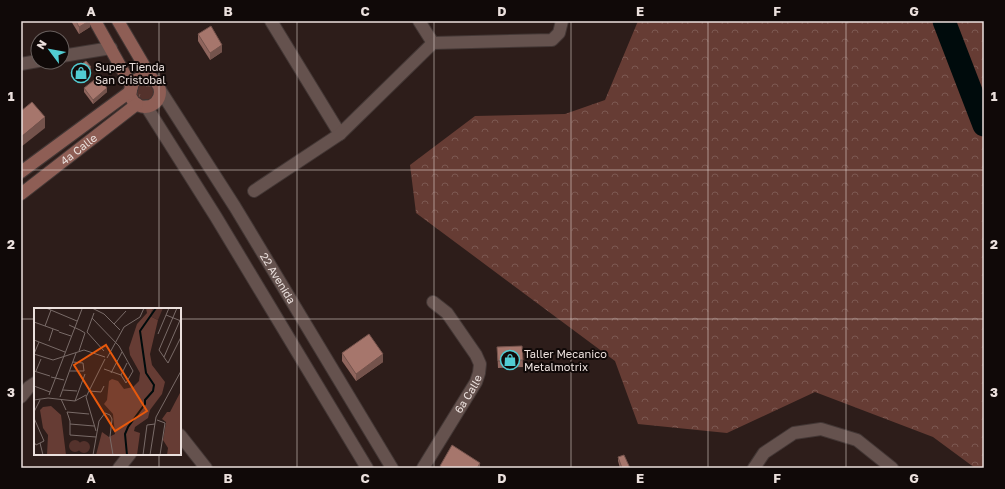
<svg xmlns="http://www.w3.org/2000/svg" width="1005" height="489" viewBox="0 0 1005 489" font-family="'Golos Text',sans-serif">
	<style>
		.grass { fill: url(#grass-tufts) }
		.forest { fill: url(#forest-crowns) }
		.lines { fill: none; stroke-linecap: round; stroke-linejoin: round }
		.river { stroke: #000b0c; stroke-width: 23 }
		.minor-casing { stroke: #433735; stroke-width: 14 }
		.tertiary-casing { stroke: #433735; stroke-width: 14 }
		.secondary-casing { stroke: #433735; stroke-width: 14 }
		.minor { stroke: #65524e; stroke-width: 12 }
		.tertiary { stroke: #65524e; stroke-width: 12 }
		.secondary { stroke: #8e5e55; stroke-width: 12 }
		.wall { fill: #8f655d }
		.shaded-wall { fill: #74534c }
		.building { fill: #a6766c; stroke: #74534c }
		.grid { fill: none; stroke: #ebe0dd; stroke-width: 1; stroke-opacity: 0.55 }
		.labels { text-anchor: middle; stroke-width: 4; stroke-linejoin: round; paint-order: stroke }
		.poi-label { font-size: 11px; fill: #ebe0dd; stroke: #100908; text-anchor: start }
		.street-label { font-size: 11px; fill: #ebe0dd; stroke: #100908 }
		.inset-river { fill: none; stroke: #000b0c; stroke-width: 2 }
		.inset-road { fill: none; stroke: #796b68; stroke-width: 1 }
		.view { fill: #e8590c; fill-opacity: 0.15; stroke: #e8590c; stroke-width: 2 }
		.inset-edge { fill: none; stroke: #ebe0dd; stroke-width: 2 }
		.neatline { fill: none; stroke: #ebe0dd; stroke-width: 1.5 }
		.grid-label { font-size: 13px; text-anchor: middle; font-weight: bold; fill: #ebe0dd }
	</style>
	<defs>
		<pattern id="grass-tufts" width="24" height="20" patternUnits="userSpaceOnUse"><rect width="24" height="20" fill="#54322c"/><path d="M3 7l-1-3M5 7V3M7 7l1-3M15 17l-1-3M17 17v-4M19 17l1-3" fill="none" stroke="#6d4f4a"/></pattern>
		<pattern id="forest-crowns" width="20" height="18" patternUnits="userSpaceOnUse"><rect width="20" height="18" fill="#663c34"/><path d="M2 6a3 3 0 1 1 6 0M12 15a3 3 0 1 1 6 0" fill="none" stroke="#7c5851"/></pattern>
	</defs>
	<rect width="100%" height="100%" fill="#2d1d1a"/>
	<circle class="grass" cx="145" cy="92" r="9"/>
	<polygon class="forest" points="638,21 984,21 984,468 975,468 933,437 815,392 727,433 638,424 615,361 416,213 410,165 475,116 565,114 605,100"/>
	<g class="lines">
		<polyline class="river" points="944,21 984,125"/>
		<defs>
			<g id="minor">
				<polyline points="271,21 340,134"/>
				<polyline points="419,21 433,43"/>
				<polyline points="62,56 111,48"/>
				<polyline points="21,64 38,61"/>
				<polyline points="254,191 340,134 433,43 552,40 559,33 562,21"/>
				<polyline points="21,397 29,387 35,383"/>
				<polyline points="180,435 206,468"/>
				<polyline points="119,468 130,454"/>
				<path id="s1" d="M423 468 476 382 479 373 480 364 476 355 447 313 433 302"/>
				<polyline points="754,468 764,453 794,433 821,429 857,440 892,468"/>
			</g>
			<g id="tertiary">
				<path id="s2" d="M160 90 235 207 392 468"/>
				<polyline points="146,106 216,217 367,468"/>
			</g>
			<g id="secondary">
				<polyline points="95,21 132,87"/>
				<polyline points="118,21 152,79"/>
				<circle cx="145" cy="92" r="15"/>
				<polyline points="21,172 131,91"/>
				<path id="s3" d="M21 194 137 104"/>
			</g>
		</defs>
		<use href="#minor" class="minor-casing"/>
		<use href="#tertiary" class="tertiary-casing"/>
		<use href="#secondary" class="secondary-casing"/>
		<use href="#minor" class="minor"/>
		<use href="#tertiary" class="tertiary"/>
		<use href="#secondary" class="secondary"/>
	</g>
	<g class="wall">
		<polygon points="71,21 90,21 90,27 79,34"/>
		<polygon points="198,34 222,52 210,60 198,41"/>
		<polygon points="91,71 76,82 71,76 71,72"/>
		<polygon points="84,88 107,92 93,104 84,92"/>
		<polygon points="522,346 523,367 498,368 497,347"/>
		<polygon points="342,353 383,362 356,381 342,361"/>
		<polygon points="618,457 630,468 620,468 618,461"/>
	</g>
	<g class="shaded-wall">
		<polygon points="89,21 90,21 90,27 79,34 79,27"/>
		<polygon points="222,45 222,52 210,60 210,53"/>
		<polygon points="91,67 91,71 76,82 76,79"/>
		<polygon points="107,88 107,92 93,104 93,100"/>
		<polygon points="45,117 45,128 21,147 21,137"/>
		<polygon points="383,354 383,362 356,381 356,374"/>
		<polygon points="480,463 480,468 477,468"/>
	</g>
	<g class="building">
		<polygon points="76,21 89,21 79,27"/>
		<polygon points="211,26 222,45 210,53 198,34"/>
		<polygon points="86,61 91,67 76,79 71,72"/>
		<polygon points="98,77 107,88 93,100 84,88"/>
		<polygon points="32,102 45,117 21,137 21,111"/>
		<polygon points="369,334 383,354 356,374 342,353"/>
		<polygon points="522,346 523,360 498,361 497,347"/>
		<polygon points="452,445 480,463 477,468 443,468 440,466"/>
		<polygon points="624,455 630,468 622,468 618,457"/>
	</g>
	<path class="grid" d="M159 21V309M297 21V468M434 21V468M571 21V468M708 21V468M846 21V468M21 170H984M21 319H35M180 319H984M159 454V468"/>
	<defs>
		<symbol id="shop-ring" viewBox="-11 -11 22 22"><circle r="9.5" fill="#100908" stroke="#51ccd2" stroke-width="1.5"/><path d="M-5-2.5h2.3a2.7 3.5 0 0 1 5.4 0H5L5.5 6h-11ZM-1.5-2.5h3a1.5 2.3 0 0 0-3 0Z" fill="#51ccd2"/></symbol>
	</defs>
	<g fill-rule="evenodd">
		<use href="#shop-ring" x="70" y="62" width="22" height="22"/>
		<use href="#shop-ring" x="499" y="349" width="22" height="22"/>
	</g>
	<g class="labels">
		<g class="poi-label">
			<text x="95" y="71">Super Tienda<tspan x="95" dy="13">San Cristobal</tspan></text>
			<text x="524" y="358">Taller Mecanico<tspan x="524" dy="13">Metalmotrix</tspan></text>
		</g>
		<g class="street-label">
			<text dy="4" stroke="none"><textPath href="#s3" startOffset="73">4a Calle</textPath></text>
			<text dy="4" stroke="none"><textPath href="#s2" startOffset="222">22 Avenida</textPath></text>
			<text dy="4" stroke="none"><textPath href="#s1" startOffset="87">6a Calle</textPath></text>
		</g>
	</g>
	<g transform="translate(34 308)">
		<rect width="147" height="147" fill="#2d1d1a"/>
		<path d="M112 0H119L116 8 124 12 116 46 118 57 131 74 128 86 116 102 114 110 101 119 100 123 106 125 103 147H62L68 124 75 129 81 126 79 106 70 96 73 92 75 73 78 71 84 73 90 81 99 79 105 73 106 65 96 47 95 40 103 16 113 5ZM147 83V147H133L134 140 129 132 132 114 128 111 133 104H136ZM17 98 27 107 32 147H13L14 127 9 120 6 102 9 99Z" fill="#663c34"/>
		<path d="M119 0H129L124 12 116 8ZM35 138a6 6 0 1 1 12 0a6 6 0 1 1-12 0ZM44 139a6 6 0 1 1 12 0a6 6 0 1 1-12 0Z" fill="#54322c"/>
		<path class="inset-river" d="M93 147 91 126 94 119 111 96V92L119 83 120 77 112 65 106 23 122 0"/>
		<path class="inset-road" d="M12 0 43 13M58 0 70 6 86 22M143 0 125 42 134 55 147 29M60 5 53 24 70 43M132 7 147 13M58 10 85 38 99 63 92 75 87 67 70 61M0 14 25 23M80 16 92 3M35 17 46 22M11 18 17 2M25 24 37 28M124 26 135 0M0 32 31 44M15 33 19 21M45 43 51 25 46 22M0 46 5 34M0 46 19 52 50 42 71 49M130 49 147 10M73 50 90 19 106 9 110 0M0 63 16 68M2 63 7 51M36 63H50L49 55 39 54M77 65 88 44M87 67 93 55M17 69 30 72M0 78 16 84M29 82 43 83M55 83 67 84 70 78M15 87 48 1M26 89 42 45M27 91 32 102M0 92 14 90 41 93 52 87M41 93 51 66M0 104 6 92M55 106 33 104 36 113V127L62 129M0 110 10 133 2 137 0 134M123 112 131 115 126 147M36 116 60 118M62 123 52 89 71 51M6 135 9 147M59 147 65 113 71 105 76 107 78 111 76 129 79 147M109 147 113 117 121 116M116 147 122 109 147 63"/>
		<path class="view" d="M72 37 113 103 81 123 40 57Z"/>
		<rect width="147" height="147" class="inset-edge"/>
	</g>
	<rect width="1005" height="489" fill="none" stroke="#100908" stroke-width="44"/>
	<g transform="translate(50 50) rotate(302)"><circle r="19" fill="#100908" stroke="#685f5d"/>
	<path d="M0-3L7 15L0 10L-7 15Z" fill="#51ccd2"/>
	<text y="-6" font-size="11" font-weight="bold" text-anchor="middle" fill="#ebe0dd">N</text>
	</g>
	<rect x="22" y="22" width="961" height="445" class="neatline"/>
	<g class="grid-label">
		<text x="91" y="16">A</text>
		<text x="228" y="16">B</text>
		<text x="365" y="16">C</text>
		<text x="502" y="16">D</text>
		<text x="640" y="16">E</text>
		<text x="777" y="16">F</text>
		<text x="914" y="16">G</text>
		<text x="11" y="101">1</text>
		<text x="994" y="101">1</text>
		<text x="11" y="249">2</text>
		<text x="994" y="249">2</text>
		<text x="11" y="397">3</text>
		<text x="994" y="397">3</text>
		<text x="91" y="483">A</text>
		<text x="228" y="483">B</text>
		<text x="365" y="483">C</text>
		<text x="502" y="483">D</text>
		<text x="640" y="483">E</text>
		<text x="777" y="483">F</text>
		<text x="914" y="483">G</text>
	</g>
</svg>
